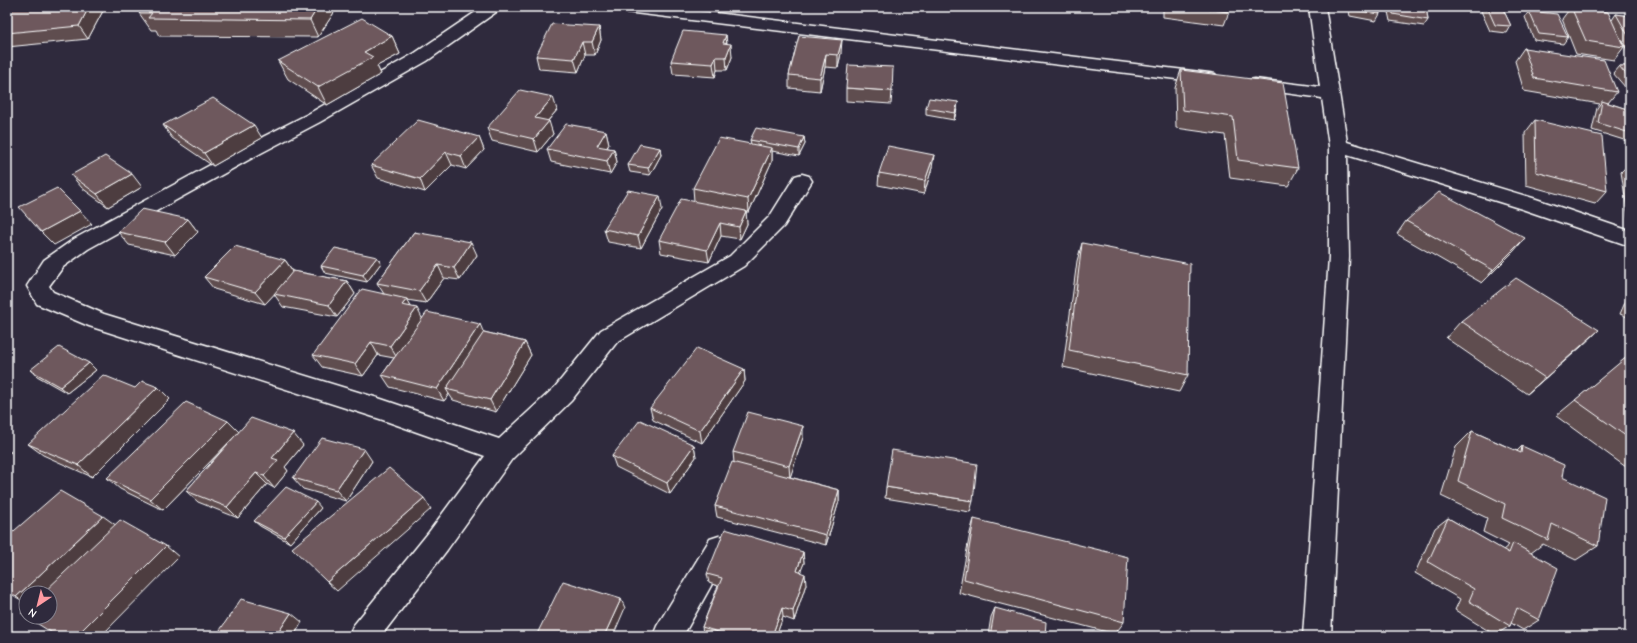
<svg xmlns="http://www.w3.org/2000/svg" width="1637" height="643" viewBox="0 0 1637 643" font-family="'Comic Neue',sans-serif">
	<style>
		.lines { fill: none; stroke-linecap: round; stroke-linejoin: round }
		.street-casing { stroke: #fff; stroke-width: 3 }
		.street { fill: #2f2a3d; fill-rule: evenodd }
		.wall { fill: #5f4d50; stroke: #fff }
		.shaded-wall { fill: #4d3e41; stroke: #fff }
		.building { fill: #6e595d; stroke: #fff }
	</style>
	<rect width="100%" height="100%" fill="#2f2a3d"/>
	<filter id="ink" filterUnits="userSpaceOnUse"><feTurbulence type="fractalNoise" baseFrequency=".025" numOctaves="2"/><feDisplacementMap in="SourceGraphic" scale="8" xChannelSelector="R" yChannelSelector="G"/><feConvolveMatrix kernelMatrix="1 2 1 2 8 2 1 2 1" color-interpolation-filters="sRGB"/></filter>
	<g filter="url(#ink)">
		<g class="lines">
			<defs>
				<g id="street">
					<polygon points="483,7 501,7 499,10 427,61 320,122 261,153 88,249 63,267 49,286 53,292 104,314 381,399 499,439 555,387 601,330 730,256 770,216 795,176 802,174 809,176 812,181 784,226 744,266 617,342 571,401 512,459 447,550 381,636 349,636 353,626 429,532 485,456 380,419 89,326 37,304 27,286 44,260 74,239 247,145 308,114 415,53"/>
					<polygon points="618,7 666,7 1209,73 1215,74 1218,78 1215,82 1209,83 626,12 620,10"/>
					<polygon points="1309,7 1325,7 1347,142 1536,199 1630,231 1630,246 1522,209 1347,155 1349,257 1331,636 1303,636 1329,257 1329,146 1322,98 1255,89 1249,88 1246,84 1249,80 1255,79 1320,87"/>
					<polygon points="719,536 728,539 732,548 683,636 653,636 657,626 710,539"/>
				</g>
			</defs>
			<use href="#street" class="street-casing"/>
			<use href="#street" class="street"/>
		</g>
		<g class="wall">
			<polygon points="7,7 103,7 104,9 88,39 7,47"/>
			<polygon points="144,7 333,7 335,11 318,37 159,36 156,30 151,30 139,13"/>
			<polygon points="1163,7 1229,7 1229,12 1224,25 1163,17"/>
			<polygon points="1348,7 1378,7 1380,14 1376,21 1350,16"/>
			<polygon points="1387,7 1426,7 1428,20 1424,26 1390,21"/>
			<polygon points="1483,7 1502,7 1511,26 1507,33 1490,31 1481,11"/>
			<polygon points="1571,7 1575,7 1612,20 1616,14 1630,16 1630,55 1618,34 1624,47 1614,60 1576,54 1562,19"/>
			<polygon points="1529,11 1568,37 1563,44 1534,40 1525,17"/>
			<polygon points="599,27 601,40 595,55 585,55 578,72 539,69 536,56"/>
			<polygon points="726,35 727,44 732,57 727,70 717,70 715,77 673,74 671,61"/>
			<polygon points="392,36 400,54 377,66 381,74 327,105 288,79 278,61"/>
			<polygon points="799,36 841,53 838,68 825,67 820,91 789,88 789,75"/>
			<polygon points="1524,48 1617,92 1608,103 1630,110 1630,137 1627,141 1592,130 1597,108 1600,104 1524,91 1515,61"/>
			<polygon points="1619,66 1630,66 1630,89 1626,88 1613,73"/>
			<polygon points="1181,70 1298,168 1288,186 1230,178 1225,135 1176,128 1175,88"/>
			<polygon points="846,88 892,91 891,104 846,101"/>
			<polygon points="958,102 957,109 954,120 926,115 926,108"/>
			<polygon points="557,110 548,121 553,134 538,152 492,141 487,128"/>
			<polygon points="1535,120 1607,191 1595,204 1526,185 1525,133"/>
			<polygon points="163,125 262,138 213,166 172,138"/>
			<polygon points="606,131 609,144 607,148 614,149 617,162 610,174 551,162 547,149"/>
			<polygon points="479,137 484,150 466,169 452,165 425,192 378,178 371,165"/>
			<polygon points="804,137 805,144 799,156 772,151 772,161 749,212 746,212 747,224 740,239 721,236 709,262 661,253 659,240 694,201 693,188 751,144 750,140"/>
			<polygon points="660,148 661,155 650,175 630,172 628,165"/>
			<polygon points="1630,163 1630,221 1629,221 1621,172"/>
			<polygon points="932,168 924,194 878,185 879,173"/>
			<polygon points="71,175 142,187 108,207 82,188"/>
			<polygon points="662,209 641,248 608,242 604,229"/>
			<polygon points="188,219 198,232 175,255 129,245 118,232"/>
			<polygon points="1406,221 1514,251 1482,283 1397,234"/>
			<polygon points="414,232 477,255 460,280 444,278 426,303 407,300 411,307 422,318 484,332 525,342 531,355 496,412 453,400 449,394 444,401 390,387 382,375 394,358 378,355 363,376 322,367 313,355 384,294 377,283"/>
			<polygon points="1082,243 1188,375 1179,392 1063,367 1077,261"/>
			<polygon points="285,260 293,271 347,281 355,294 337,317 283,307 274,294 275,293 265,304 214,289 204,277"/>
			<polygon points="381,263 367,282 325,273 321,266"/>
			<polygon points="1630,291 1630,318 1620,314"/>
			<polygon points="1461,321 1599,330 1527,394 1446,338"/>
			<polygon points="1630,355 1630,470 1556,416"/>
			<polygon points="744,369 745,381 702,443 653,420 650,408"/>
			<polygon points="30,370 96,370 67,393 37,376"/>
			<polygon points="158,387 170,399 92,477 43,455 28,444 135,388"/>
			<polygon points="228,421 238,432 303,445 285,467 288,471 274,488 267,484 238,518 198,502 186,491 232,439 163,510 120,489 107,478"/>
			<polygon points="1472,431 1517,451 1522,446 1562,477 1598,546 1576,560 1543,544 1531,553 1539,620 1523,630 1511,623 1510,626 1495,635 1455,610 1460,599 1415,573 1435,528 1448,518 1503,550 1509,545 1483,532 1487,518 1441,496 1456,447"/>
			<polygon points="803,437 790,477 839,490 839,501 826,545 717,517 715,506 734,463 733,452"/>
			<polygon points="694,445 696,457 670,494 616,467 612,456"/>
			<polygon points="372,461 346,501 303,489 293,478"/>
			<polygon points="886,487 973,501 970,512 885,498"/>
			<polygon points="321,508 290,543 260,526 254,521"/>
			<polygon points="974,519 1124,622 1115,634 959,593 970,533"/>
			<polygon points="803,552 804,563 800,572 806,584 794,621 783,617 776,636 704,636 702,627 718,586 709,583 707,574"/>
			<polygon points="995,608 1045,636 988,636 991,617"/>
		</g>
		<g class="shaded-wall">
			<polygon points="89,7 103,7 104,9 88,39 79,26"/>
			<polygon points="318,7 333,7 335,11 318,37 310,20"/>
			<polygon points="599,27 601,40 595,55 592,42"/>
			<polygon points="726,35 727,48 723,43"/>
			<polygon points="392,36 400,54 377,66 381,74 327,105 318,87 364,52"/>
			<polygon points="842,40 841,53 838,68 838,55"/>
			<polygon points="582,42 585,55 578,72 574,59"/>
			<polygon points="731,44 732,57 727,70 726,57"/>
			<polygon points="826,54 825,67 820,91 820,78"/>
			<polygon points="716,57 717,70 715,77 713,64"/>
			<polygon points="553,97 557,110 539,131 535,118"/>
			<polygon points="7,100 10,104 7,108"/>
			<polygon points="958,102 957,109 954,120 955,113"/>
			<polygon points="549,121 553,134 538,152 534,139"/>
			<polygon points="254,125 262,138 213,166 204,153"/>
			<polygon points="606,131 609,144 600,159 597,146"/>
			<polygon points="479,137 484,150 466,169 461,156"/>
			<polygon points="804,137 805,144 799,156 799,149"/>
			<polygon points="660,148 661,155 650,175 648,168"/>
			<polygon points="772,148 772,161 749,212 748,199"/>
			<polygon points="614,149 617,162 610,174 607,161"/>
			<polygon points="446,152 452,165 425,192 420,179"/>
			<polygon points="934,155 932,168 924,194 925,181"/>
			<polygon points="132,174 142,187 108,207 97,194"/>
			<polygon points="660,196 662,209 641,248 638,236"/>
			<polygon points="80,211 92,224 54,245 41,232"/>
			<polygon points="746,211 747,224 740,239 739,227"/>
			<polygon points="188,219 198,232 175,255 165,242"/>
			<polygon points="720,223 721,236 709,262 707,250"/>
			<polygon points="1525,238 1514,251 1482,283 1493,270"/>
			<polygon points="471,242 477,255 460,280 454,268"/>
			<polygon points="377,257 381,263 367,282 363,275"/>
			<polygon points="285,260 294,273 265,304 255,292"/>
			<polygon points="438,265 444,278 426,303 419,291"/>
			<polygon points="347,281 355,294 337,317 329,305"/>
			<polygon points="407,299 413,311 402,305"/>
			<polygon points="417,308 423,320 397,358 390,346"/>
			<polygon points="480,324 485,336 446,389 449,394 444,401 437,389"/>
			<polygon points="1599,330 1581,347 1527,394"/>
			<polygon points="371,342 378,355 363,376 355,364"/>
			<polygon points="525,342 531,355 496,412 490,400"/>
			<polygon points="89,363 96,370 67,393 60,387"/>
			<polygon points="744,369 745,381 702,443 700,431"/>
			<polygon points="158,387 170,399 92,477 78,465"/>
			<polygon points="228,421 239,432 163,510 150,499"/>
			<polygon points="803,426 803,437 790,478 789,466"/>
			<polygon points="293,433 303,445 285,467 288,471 274,488 264,476 272,458"/>
			<polygon points="694,445 696,457 670,494 667,483"/>
			<polygon points="7,449 11,452 7,456"/>
			<polygon points="364,449 372,461 346,501 336,490"/>
			<polygon points="256,473 267,484 238,518 227,507"/>
			<polygon points="839,490 839,501 826,545 826,535"/>
			<polygon points="424,498 431,509 337,591 327,582"/>
			<polygon points="316,502 321,508 290,543 284,537"/>
			<polygon points="103,516 117,526 47,593 26,593 26,603 16,597"/>
			<polygon points="166,546 179,557 101,636 76,636"/>
			<polygon points="803,552 804,563 797,581 797,571"/>
			<polygon points="805,574 806,584 794,621 793,611"/>
			<polygon points="621,599 625,608 613,636 604,636"/>
			<polygon points="782,608 783,617 776,636 772,636"/>
			<polygon points="291,613 302,622 294,636 276,636"/>
		</g>
		<g class="building">
			<polygon points="7,7 89,7 79,26 7,33"/>
			<polygon points="144,7 318,7 310,20 148,18 152,13 139,13"/>
			<polygon points="1187,7 1229,7 1229,12"/>
			<polygon points="1353,7 1378,7 1380,14 1353,10"/>
			<polygon points="1392,7 1426,7 1428,20 1393,14"/>
			<polygon points="1487,7 1502,7 1511,26 1495,25"/>
			<polygon points="1571,7 1608,12 1624,47 1586,41"/>
			<polygon points="1529,11 1557,14 1568,37 1539,34"/>
			<polygon points="1616,14 1630,16 1630,39"/>
			<polygon points="362,18 392,36 364,52 373,57 318,87 278,61"/>
			<polygon points="552,24 599,27 592,42 582,42 574,59 536,56"/>
			<polygon points="683,31 726,35 723,43 731,44 726,57 716,57 713,64 671,61"/>
			<polygon points="799,36 842,40 838,55 826,54 820,78 789,75"/>
			<polygon points="1524,48 1604,60 1617,92 1534,78"/>
			<polygon points="848,65 893,67 892,91 846,88"/>
			<polygon points="1619,66 1630,66 1630,79"/>
			<polygon points="1181,70 1283,83 1298,168 1238,160 1233,117 1183,110"/>
			<polygon points="520,90 553,97 535,118 549,121 534,139 487,128"/>
			<polygon points="213,98 254,125 204,153 163,125"/>
			<polygon points="929,98 958,102 955,113 926,108"/>
			<polygon points="1602,101 1630,110 1630,133 1598,123"/>
			<polygon points="418,120 479,137 461,156 446,152 420,179 371,165"/>
			<polygon points="1535,120 1602,136 1607,191 1536,172"/>
			<polygon points="566,124 606,131 597,146 614,149 607,161 547,149"/>
			<polygon points="756,128 804,137 799,149 750,140"/>
			<polygon points="719,138 772,148 748,199 693,188"/>
			<polygon points="640,144 660,148 648,168 628,165"/>
			<polygon points="888,146 934,155 925,181 879,173"/>
			<polygon points="105,156 132,174 97,194 71,175"/>
			<polygon points="57,188 80,211 41,232 19,207"/>
			<polygon points="628,190 660,196 638,236 604,229"/>
			<polygon points="1439,192 1525,238 1493,270 1406,221"/>
			<polygon points="681,199 746,211 739,227 720,223 707,250 659,240"/>
			<polygon points="142,209 188,219 165,242 118,232"/>
			<polygon points="414,232 471,242 454,268 438,265 419,291 377,283"/>
			<polygon points="1082,243 1190,264 1188,375 1069,350"/>
			<polygon points="235,246 285,260 255,292 204,277"/>
			<polygon points="335,248 377,257 363,275 321,266"/>
			<polygon points="293,271 347,281 329,305 274,294"/>
			<polygon points="1516,278 1599,330 1545,378 1461,321"/>
			<polygon points="362,289 407,299 402,305 417,308 390,346 371,342 355,364 313,355"/>
			<polygon points="427,312 480,324 437,389 382,375"/>
			<polygon points="484,332 525,342 490,400 446,389"/>
			<polygon points="59,347 89,363 60,387 30,370"/>
			<polygon points="697,348 744,369 700,431 650,408"/>
			<polygon points="1629,355 1630,355 1630,439 1575,400"/>
			<polygon points="103,375 135,388 142,381 158,387 78,465 28,444"/>
			<polygon points="186,402 228,421 150,499 107,478"/>
			<polygon points="748,412 803,426 789,466 733,452"/>
			<polygon points="251,418 293,433 272,458 278,460 264,476 256,473 227,507 186,491"/>
			<polygon points="640,420 694,445 667,483 612,456"/>
			<polygon points="1472,431 1521,453 1522,446 1564,465 1562,477 1605,497 1598,546 1552,524 1548,540 1502,518 1505,504 1458,481"/>
			<polygon points="322,438 364,449 336,490 293,478"/>
			<polygon points="892,450 977,464 973,501 886,487"/>
			<polygon points="732,462 839,490 826,535 715,506"/>
			<polygon points="389,468 424,498 327,582 292,548"/>
			<polygon points="286,487 316,502 284,537 254,521"/>
			<polygon points="60,491 103,516 16,597 7,591 7,537"/>
			<polygon points="1448,518 1509,553 1513,543 1558,568 1539,620 1517,608 1510,626 1469,601 1474,589 1428,562"/>
			<polygon points="974,519 1128,557 1124,622 964,579"/>
			<polygon points="120,520 166,546 76,636 57,636 27,617 50,617 50,593 43,593"/>
			<polygon points="725,529 803,552 797,571 805,574 793,611 782,608 772,636 731,636 702,627 722,578 707,574"/>
			<polygon points="563,581 621,599 604,636 536,636"/>
			<polygon points="241,599 291,613 276,636 216,636"/>
			<polygon points="995,608 1046,622 1045,636 990,636"/>
			<polygon points="26,609 26,616 21,613"/>
		</g>
	</g>
	<rect width="1637" height="643" fill="none" stroke="#2f2a3d" stroke-width="24"/>
	<rect x="12" y="12" width="1613" height="619" fill="none" stroke="#fff" stroke-width="1.5" filter="url(#ink)"/>
	<g transform="translate(38 605) rotate(215)"><circle r="19" fill="#2f2a3d" stroke="#827f8b"/>
	<path d="M0-3L7 15L0 10L-7 15Z" fill="#ff9aa2"/>
	<text y="-6" font-size="11" font-weight="bold" text-anchor="middle" fill="#ffffff">N</text>
	</g>
</svg>
